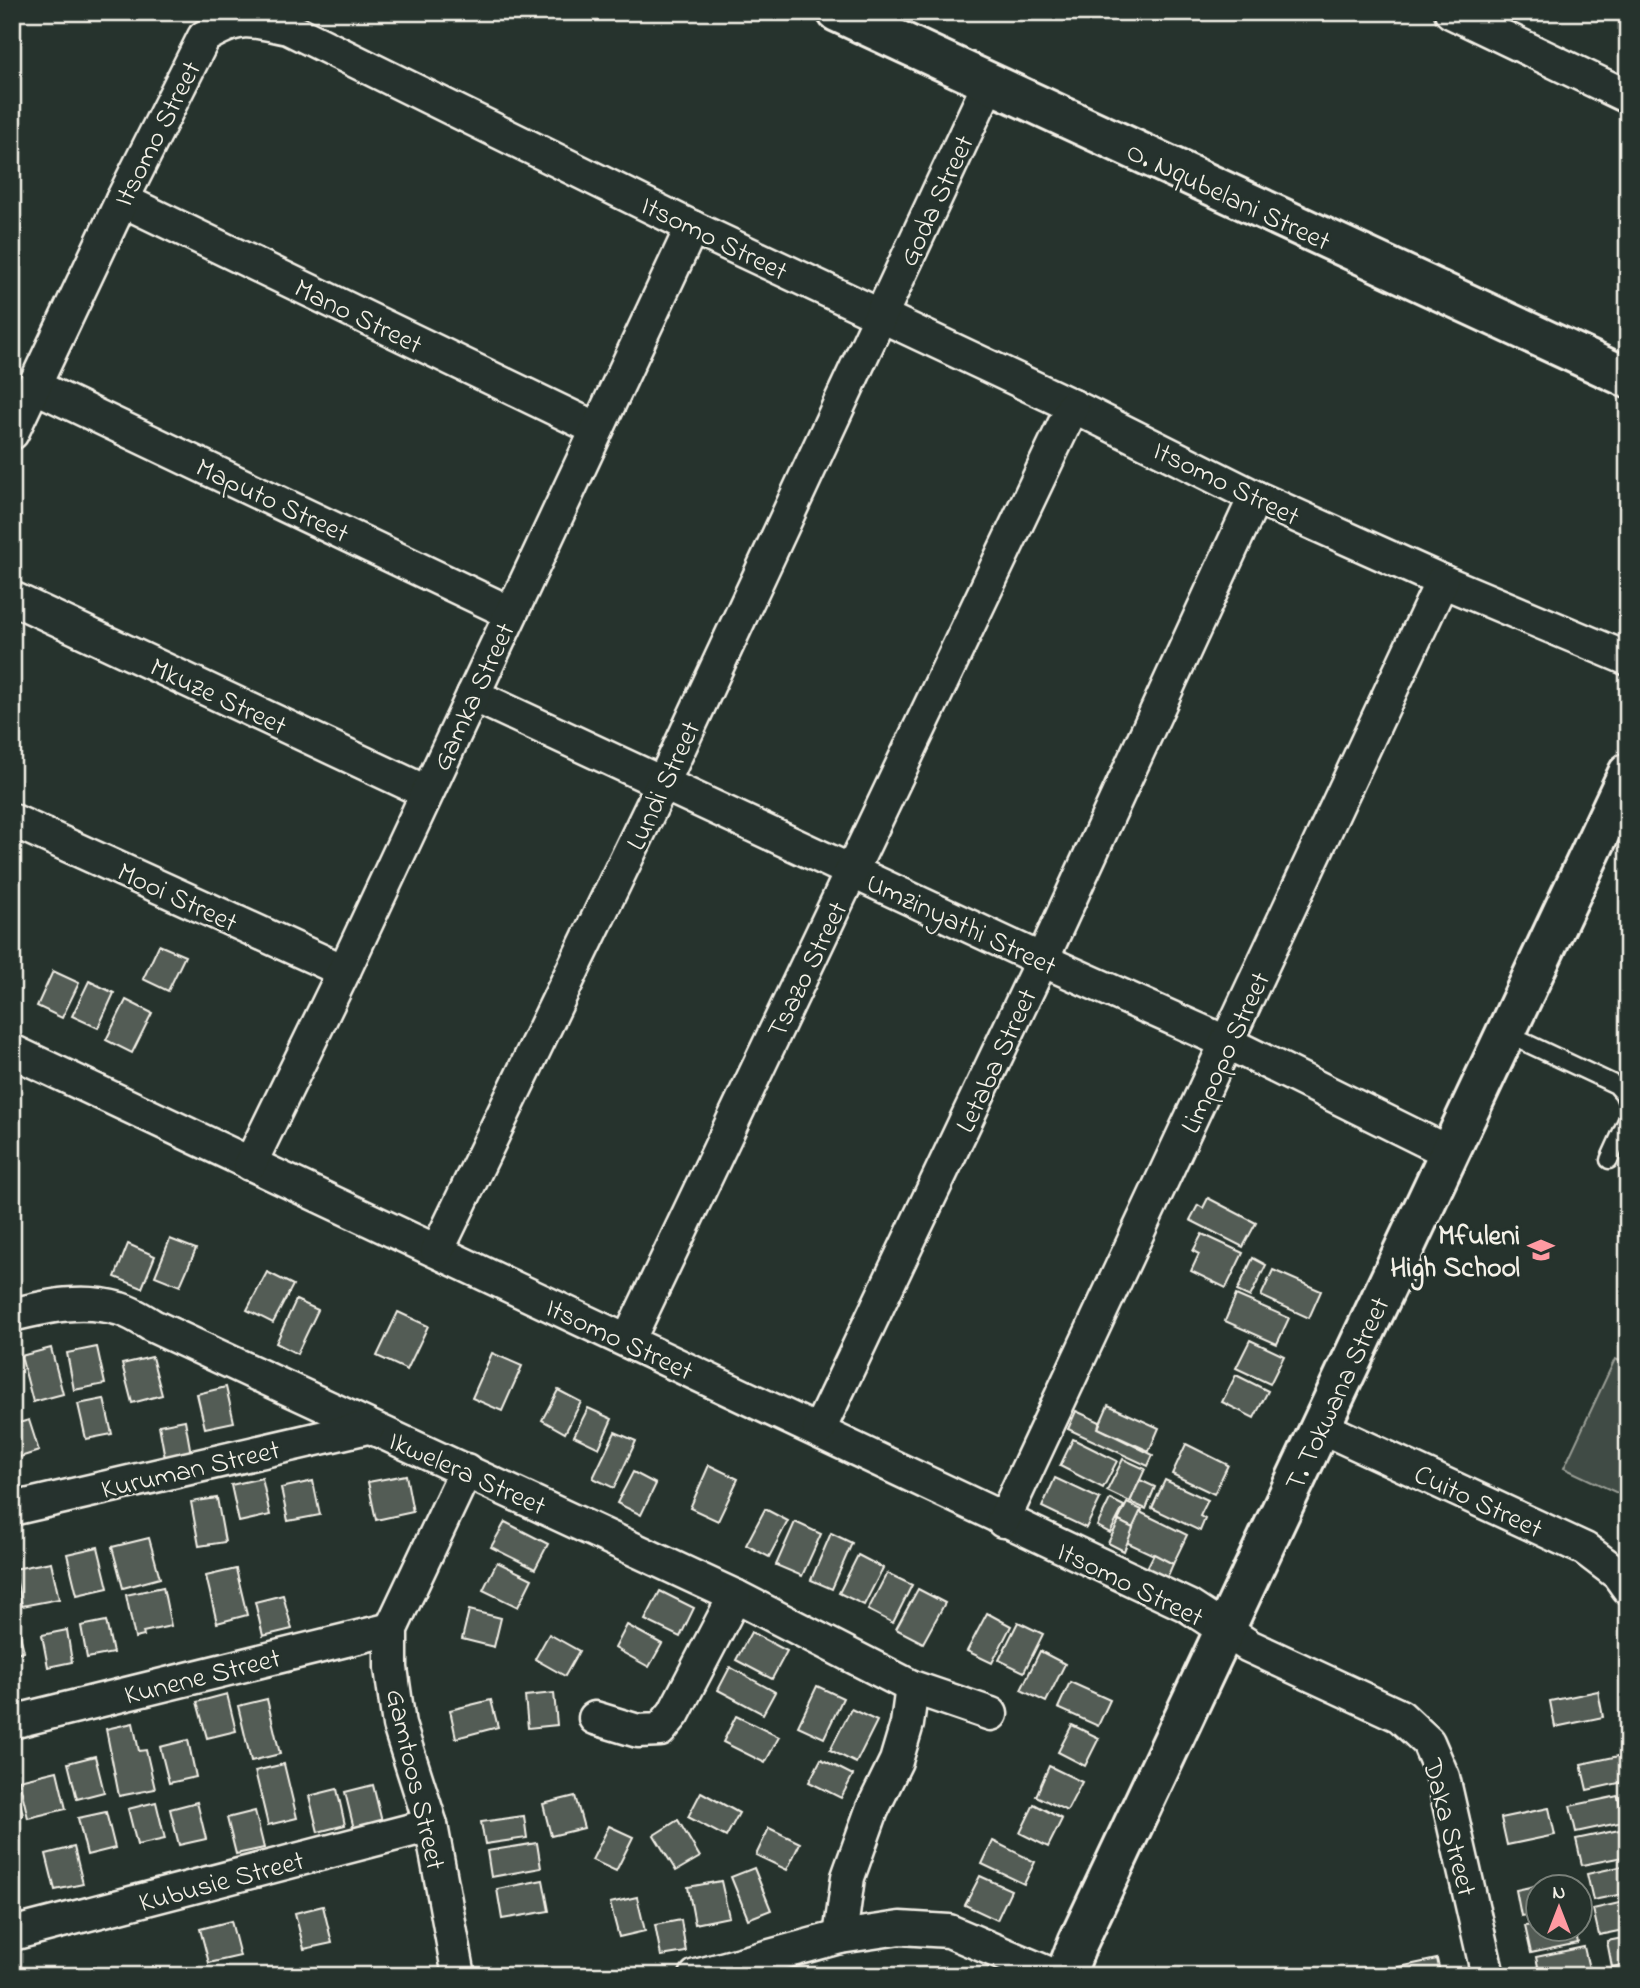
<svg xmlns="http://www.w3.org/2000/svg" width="1640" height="1988" viewBox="0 0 1640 1988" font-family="'Indie Flower',sans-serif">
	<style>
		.green { fill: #414b45; stroke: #9a9e96; stroke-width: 2 }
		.building { fill: #525c55; stroke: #f4f1e8; stroke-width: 2 }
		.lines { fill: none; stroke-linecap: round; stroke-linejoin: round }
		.service-casing { stroke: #f4f1e8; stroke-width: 21 }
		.minor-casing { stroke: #f4f1e8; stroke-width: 37 }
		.tertiary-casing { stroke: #f4f1e8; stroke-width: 44 }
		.service { stroke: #26332d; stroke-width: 16 }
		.minor { stroke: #26332d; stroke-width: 32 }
		.tertiary { stroke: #26332d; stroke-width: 38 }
		.labels { text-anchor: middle; stroke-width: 6; stroke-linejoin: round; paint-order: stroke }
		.street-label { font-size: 28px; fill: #f4f1e8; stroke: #26332d }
		.poi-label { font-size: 28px; font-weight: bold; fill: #f4f1e8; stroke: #26332d; text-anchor: end }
	</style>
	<rect width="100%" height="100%" fill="#26332d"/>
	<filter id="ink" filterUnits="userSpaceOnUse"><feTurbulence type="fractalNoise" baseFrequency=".0143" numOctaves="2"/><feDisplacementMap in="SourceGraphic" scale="14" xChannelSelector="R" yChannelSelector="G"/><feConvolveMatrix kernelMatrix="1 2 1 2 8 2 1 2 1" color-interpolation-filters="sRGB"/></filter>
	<g filter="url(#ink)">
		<polygon class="green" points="1615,1359 1628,1364 1628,1498 1564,1468"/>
		<g class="building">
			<polygon points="159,945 185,956 168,991 143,979"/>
			<polygon points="53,971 79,983 62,1018 37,1006"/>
			<polygon points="89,981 114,993 98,1028 72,1016"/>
			<polygon points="126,1000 152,1013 132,1053 106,1040"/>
			<polygon points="1208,1198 1256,1223 1243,1247 1190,1220 1198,1205 1203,1208"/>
			<polygon points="1202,1234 1243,1253 1226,1288 1191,1271 1199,1254 1193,1251"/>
			<polygon points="170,1239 196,1249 180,1286 155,1276"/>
			<polygon points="128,1244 155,1256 142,1288 115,1277"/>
			<polygon points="1253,1258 1266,1265 1250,1297 1237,1291"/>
			<polygon points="1273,1270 1321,1291 1309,1318 1261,1296"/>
			<polygon points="267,1272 293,1285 273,1323 247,1310"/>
			<polygon points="1236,1295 1289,1318 1277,1344 1225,1321"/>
			<polygon points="296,1300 318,1310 297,1354 276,1343"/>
			<polygon points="398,1312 428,1326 407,1370 377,1356"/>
			<polygon points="1250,1340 1284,1356 1270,1384 1236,1368"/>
			<polygon points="97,1347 105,1384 74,1390 67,1353"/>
			<polygon points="51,1348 63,1394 33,1402 21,1356"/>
			<polygon points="492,1353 522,1366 502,1411 472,1398"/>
			<polygon points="152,1357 162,1395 132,1403 122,1364"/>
			<polygon points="1236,1375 1268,1391 1254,1418 1222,1402"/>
			<polygon points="226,1387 234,1422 205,1428 197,1394"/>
			<polygon points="558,1390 581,1402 565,1433 542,1420"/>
			<polygon points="104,1399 112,1434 86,1439 78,1404"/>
			<polygon points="1108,1405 1159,1428 1149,1451 1098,1428"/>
			<polygon points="588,1408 612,1419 599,1448 574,1436"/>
			<polygon points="1076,1411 1100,1422 1098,1428 1153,1455 1148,1466 1068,1429"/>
			<polygon points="29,1420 39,1451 14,1459 12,1425"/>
			<polygon points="185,1420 191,1454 165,1458 159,1425"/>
			<polygon points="615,1432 636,1441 614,1488 593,1478"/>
			<polygon points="1073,1439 1117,1461 1103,1488 1060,1466"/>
			<polygon points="1186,1444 1228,1465 1214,1494 1172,1474"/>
			<polygon points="1123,1459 1145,1469 1130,1502 1107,1491"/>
			<polygon points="709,1465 738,1479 718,1521 690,1508"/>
			<polygon points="633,1472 656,1484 641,1515 617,1503"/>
			<polygon points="406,1475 413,1512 376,1520 368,1482"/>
			<polygon points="262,1478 270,1515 239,1522 231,1485"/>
			<polygon points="1055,1478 1100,1499 1086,1528 1042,1507"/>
			<polygon points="1140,1480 1155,1487 1146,1509 1130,1502"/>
			<polygon points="1165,1480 1208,1500 1200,1516 1205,1519 1200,1531 1152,1508"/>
			<polygon points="313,1481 320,1515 288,1521 281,1488"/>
			<polygon points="217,1498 225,1542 199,1546 191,1502"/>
			<polygon points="1110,1499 1124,1506 1110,1533 1097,1526"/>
			<polygon points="1127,1503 1142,1510 1133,1528 1118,1521"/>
			<polygon points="765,1509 788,1521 769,1557 746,1545"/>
			<polygon points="1140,1512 1187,1535 1173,1564 1126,1542"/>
			<polygon points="1119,1521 1133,1528 1124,1551 1108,1543"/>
			<polygon points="505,1522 548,1544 535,1569 491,1547"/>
			<polygon points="795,1522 821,1534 802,1576 776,1565"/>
			<polygon points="831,1533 852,1543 832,1589 811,1580"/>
			<polygon points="149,1538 160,1578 123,1588 112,1547"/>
			<polygon points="98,1547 108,1588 77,1595 67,1554"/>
			<polygon points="1154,1554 1173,1564 1167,1578 1147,1568"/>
			<polygon points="858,1555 883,1568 864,1605 839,1593"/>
			<polygon points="51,1562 59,1599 22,1606 14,1569"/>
			<polygon points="497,1562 532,1579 518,1607 483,1590"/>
			<polygon points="236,1569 247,1615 217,1623 206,1576"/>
			<polygon points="887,1573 912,1585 893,1623 868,1610"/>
			<polygon points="163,1587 171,1626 143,1632 144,1636 135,1638 126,1595"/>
			<polygon points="918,1589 945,1603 923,1643 896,1629"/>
			<polygon points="660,1591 694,1608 680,1637 645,1620"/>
			<polygon points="283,1595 292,1629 263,1636 255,1602"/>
			<polygon points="469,1610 501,1618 494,1647 462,1639"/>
			<polygon points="987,1613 1011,1626 992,1663 967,1651"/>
			<polygon points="16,1619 24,1651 12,1654 12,1620"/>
			<polygon points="106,1621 113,1653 87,1658 81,1626"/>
			<polygon points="1018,1622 1043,1634 1024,1672 999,1660"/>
			<polygon points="627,1625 662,1644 649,1667 615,1648"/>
			<polygon points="67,1630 72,1662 48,1667 42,1635"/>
			<polygon points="751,1632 787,1651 772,1679 736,1660"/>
			<polygon points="549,1634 579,1651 565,1676 535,1659"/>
			<polygon points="1040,1651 1065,1664 1046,1702 1021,1690"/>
			<polygon points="730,1667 775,1692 763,1714 718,1690"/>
			<polygon points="1070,1682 1110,1700 1098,1726 1058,1708"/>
			<polygon points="817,1686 843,1698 824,1738 798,1726"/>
			<polygon points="1598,1691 1603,1717 1555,1727 1550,1701"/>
			<polygon points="554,1693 557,1725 528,1728 525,1696"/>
			<polygon points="227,1694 236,1731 207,1738 197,1702"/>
			<polygon points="267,1699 280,1754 251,1761 238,1706"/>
			<polygon points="491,1700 498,1727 456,1738 450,1710"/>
			<polygon points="851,1709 877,1721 856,1763 830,1750"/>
			<polygon points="736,1716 779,1737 765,1763 723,1742"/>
			<polygon points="133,1723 139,1751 146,1750 155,1789 119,1796 106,1729"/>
			<polygon points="1072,1725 1099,1738 1085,1766 1058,1752"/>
			<polygon points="188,1740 196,1777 169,1783 160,1747"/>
			<polygon points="1628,1754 1628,1781 1587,1790 1581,1764"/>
			<polygon points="95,1756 104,1792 77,1799 68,1763"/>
			<polygon points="821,1759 853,1775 841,1798 809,1782"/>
			<polygon points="284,1764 297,1818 268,1825 255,1771"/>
			<polygon points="12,1766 23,1815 12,1818"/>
			<polygon points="1049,1766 1082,1782 1067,1811 1036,1796"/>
			<polygon points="57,1771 66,1809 28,1818 19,1780"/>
			<polygon points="373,1785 382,1822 354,1829 345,1792"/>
			<polygon points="337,1789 345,1825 318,1832 309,1796"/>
			<polygon points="701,1792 739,1813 726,1837 688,1817"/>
			<polygon points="575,1796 584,1828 551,1836 543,1804"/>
			<polygon points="1618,1796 1623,1822 1576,1832 1570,1806"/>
			<polygon points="156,1802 165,1839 137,1845 128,1809"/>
			<polygon points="197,1802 206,1839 179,1845 170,1809"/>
			<polygon points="1034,1804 1062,1819 1048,1847 1020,1833"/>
			<polygon points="1549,1808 1555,1835 1507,1845 1501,1818"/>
			<polygon points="255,1811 264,1848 236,1854 227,1818"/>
			<polygon points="106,1812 115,1848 87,1855 78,1818"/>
			<polygon points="524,1816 527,1838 485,1844 481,1822"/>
			<polygon points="678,1820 700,1857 676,1871 654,1835"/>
			<polygon points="609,1826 633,1837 616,1871 592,1860"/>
			<polygon points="769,1828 800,1843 787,1870 756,1855"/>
			<polygon points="1624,1829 1628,1856 1582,1865 1576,1839"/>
			<polygon points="993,1841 1035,1862 1024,1884 982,1864"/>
			<polygon points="537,1843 541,1868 491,1877 487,1851"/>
			<polygon points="74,1847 83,1884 55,1890 46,1854"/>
			<polygon points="1628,1865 1628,1893 1593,1900 1587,1874"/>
			<polygon points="754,1868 771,1910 748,1919 731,1877"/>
			<polygon points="980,1876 1011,1890 997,1920 965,1905"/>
			<polygon points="543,1880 549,1911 502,1919 497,1889"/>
			<polygon points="1563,1880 1565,1886 1538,1886 1538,1913 1521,1916 1516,1890"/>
			<polygon points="721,1881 729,1917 695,1924 688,1887"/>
			<polygon points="637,1897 645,1931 619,1937 610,1903"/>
			<polygon points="1628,1901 1628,1929 1599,1935 1593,1909"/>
			<polygon points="323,1906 332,1943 304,1949 295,1913"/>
			<polygon points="681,1920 686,1952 661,1956 655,1925"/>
			<polygon points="231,1921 240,1956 209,1963 200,1929"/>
			<polygon points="1538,1924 1538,1928 1575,1928 1578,1943 1531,1953 1525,1926"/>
			<polygon points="1628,1937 1628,1964 1612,1967 1607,1941"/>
			<polygon points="1584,1947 1590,1973 1578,1976 1540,1976 1536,1957"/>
			<polygon points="1437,1959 1441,1976 1391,1976 1390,1969"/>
		</g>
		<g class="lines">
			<defs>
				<g id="service">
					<polyline points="1505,1033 1616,1085 1623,1093 1628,1104"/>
					<polyline points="1609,1160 1628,1118"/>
				</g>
				<g id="minor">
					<polyline points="1451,12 1628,97"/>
					<polyline points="122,200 597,429"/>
					<polyline points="34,386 511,613"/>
					<path d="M12 433 122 200 204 37C239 16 249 19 288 28L692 227 1073 406 1255 497 1442 581 1628 659"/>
					<polyline points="12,598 426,792"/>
					<polyline points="473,695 1042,960 1228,1043 1450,1153"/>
					<polyline points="12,820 344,971"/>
					<polyline points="12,1051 1188,1606 1249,1646 1400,1716 1428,1742 1443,1777 1488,1976"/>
					<polyline points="250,1164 344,971 692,227"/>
					<polyline points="437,1251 662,785 989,83"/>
					<path d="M12 1315C48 1306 83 1298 120 1309 131 1312 143 1320 153 1326L735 1596 912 1687 991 1714"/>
					<polyline points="628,1341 1073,406"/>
					<polyline points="1321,1427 1585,1549 1618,1574 1628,1588"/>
					<polyline points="819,1430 1042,960 1255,497"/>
					<polyline points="12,1509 368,1427"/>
					<polyline points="1003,1521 1442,581"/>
					<polyline points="595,1718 638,1731 660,1730 674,1713 735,1596"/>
					<polyline points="12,1722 391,1629"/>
					<polyline points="12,1934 431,1825"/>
					<polyline points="840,1937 848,1877 872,1810 896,1761 907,1724 912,1687"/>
					<polyline points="459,1976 431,1825 399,1725 391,1668 391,1629 466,1470"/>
					<polyline points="696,1976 840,1937 900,1928 949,1931 1055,1976"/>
				</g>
				<g id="tertiary">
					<polyline points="837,12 1628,378"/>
					<polyline points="1065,1976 1078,1942 1628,773"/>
				</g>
			</defs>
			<use href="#service" class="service-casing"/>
			<use href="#minor" class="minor-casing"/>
			<use href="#tertiary" class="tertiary-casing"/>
			<use href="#service" class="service"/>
			<use href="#minor" class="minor"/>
			<use href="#tertiary" class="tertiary"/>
		</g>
	</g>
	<defs>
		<symbol id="school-bare" viewBox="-9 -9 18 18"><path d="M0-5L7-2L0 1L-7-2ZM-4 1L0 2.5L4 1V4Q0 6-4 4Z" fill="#ff9aa2" stroke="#26332d" stroke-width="2.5" paint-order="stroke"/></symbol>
	</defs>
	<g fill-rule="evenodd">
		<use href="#school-bare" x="1522" y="1231" width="38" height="38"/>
	</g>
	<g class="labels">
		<g class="street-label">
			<text transform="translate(156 133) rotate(-63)" y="10">Itsomo Street</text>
			<text transform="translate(1229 195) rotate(25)" y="10">O. Nqubelani Street</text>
			<text transform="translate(935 200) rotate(-65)" y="10">Goda Street</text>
			<text transform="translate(715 237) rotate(26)" y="10">Itsomo Street</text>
			<text transform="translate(359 315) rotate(26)" y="10">Mano Street</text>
			<text transform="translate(1227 482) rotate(26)" y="10">Itsomo Street</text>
			<text transform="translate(273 499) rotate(25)" y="10">Maputo Street</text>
			<text transform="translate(219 695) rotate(25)" y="10">Mkuze Street</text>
			<text transform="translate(472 696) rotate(-65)" y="10">Gamka Street</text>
			<text transform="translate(662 785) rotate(-65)" y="10">Lundi Street</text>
			<text transform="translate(178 896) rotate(25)" y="10">Mooi Street</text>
			<text transform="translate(962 923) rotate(25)" y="10">Umzinyathi Street</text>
			<text transform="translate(806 969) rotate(-64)" y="10">Tsazo Street</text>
			<text transform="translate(1224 1052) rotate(-65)" y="10">Limpopo Street</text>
			<text transform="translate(995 1060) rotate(-65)" y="10">Letaba Street</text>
			<text transform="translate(620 1338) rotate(25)" y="10">Itsomo Street</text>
			<text transform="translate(1336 1393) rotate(-65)" y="10">T. Tokwana Street</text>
			<text transform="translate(190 1468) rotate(-13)" y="10">Kuruman Street</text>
			<text transform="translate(468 1472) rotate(24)" y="10">Ikwelera Street</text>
			<text transform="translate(1479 1500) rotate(25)" y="10">Cuito Street</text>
			<text transform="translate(1131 1583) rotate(26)" y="10">Itsomo Street</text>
			<text transform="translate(202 1675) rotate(-14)" y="10">Kunene Street</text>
			<text transform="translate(417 1779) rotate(77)" y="10">Gamtoos Street</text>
			<text transform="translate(1451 1827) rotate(75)" y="10">Daka Street</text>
			<text transform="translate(221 1880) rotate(-15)" y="10">Kubusie Street</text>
		</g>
		<g class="poi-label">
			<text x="1520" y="1244">Mfuleni<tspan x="1520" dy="32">High School</tspan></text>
		</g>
	</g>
	<rect width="1640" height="1988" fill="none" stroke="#26332d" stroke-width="42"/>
	<rect x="21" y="21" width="1598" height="1946" fill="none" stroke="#f4f1e8" stroke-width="2.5" filter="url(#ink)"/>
	<g transform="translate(1559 1908)"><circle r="33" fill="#26332d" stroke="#787f78" stroke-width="2"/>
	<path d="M0-5L12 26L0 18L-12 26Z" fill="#ff9aa2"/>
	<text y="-10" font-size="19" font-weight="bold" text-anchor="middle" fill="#f4f1e8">N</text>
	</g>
</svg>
